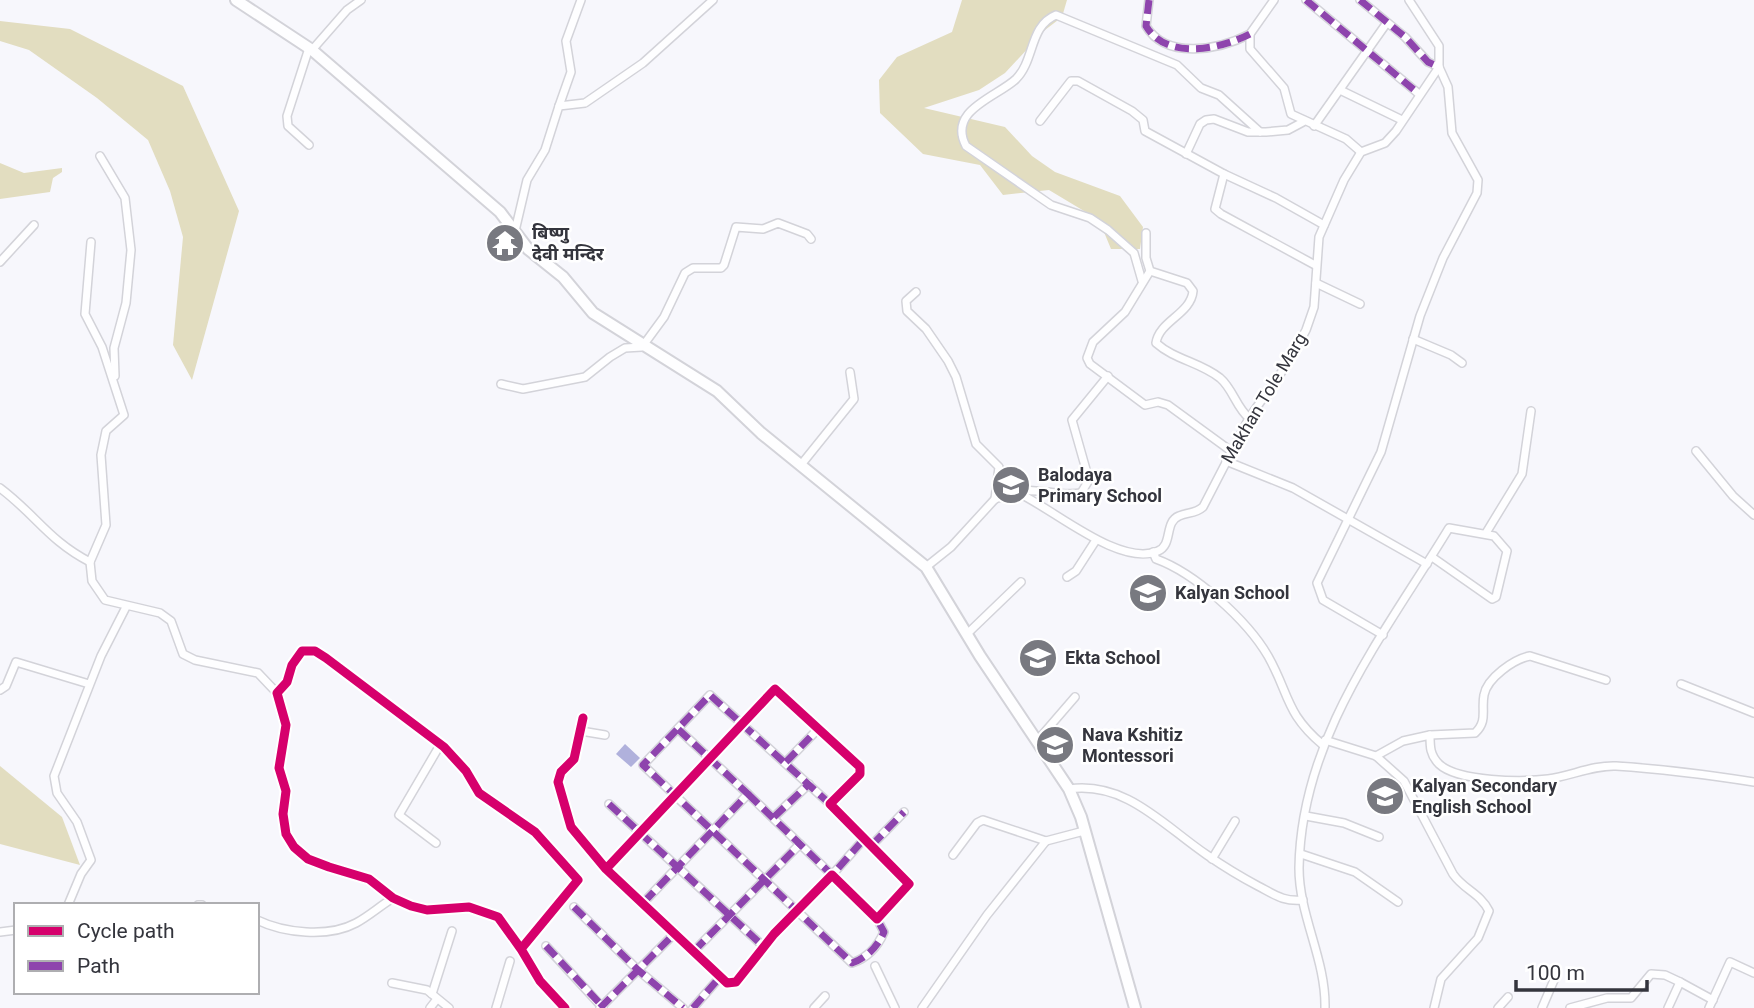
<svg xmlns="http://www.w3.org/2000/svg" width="1754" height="1008" viewBox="0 0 1754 1008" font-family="Roboto,'Noto Sans Devanagari',sans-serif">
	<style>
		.green { fill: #e2ddc0 }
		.water { fill: #b0b1dc }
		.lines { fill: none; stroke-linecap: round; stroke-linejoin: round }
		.minor-casing { stroke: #d3d3d9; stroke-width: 10 }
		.secondary-casing { stroke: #d3d3d9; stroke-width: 14 }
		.minor { stroke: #fefeff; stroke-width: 7 }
		.secondary { stroke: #fefeff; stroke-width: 10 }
		.quiet { stroke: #8e44ad; stroke-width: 7; stroke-dasharray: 14 7; stroke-linecap: butt }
		.cycleway-casing { stroke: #fff; stroke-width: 13 }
		.cycleway { stroke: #d6006c; stroke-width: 9 }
		.labels { text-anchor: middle; stroke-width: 5; stroke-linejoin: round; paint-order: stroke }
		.poi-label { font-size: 18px; font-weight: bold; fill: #34353d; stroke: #fff; text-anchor: start }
		.street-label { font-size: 18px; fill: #34353d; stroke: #fff }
	</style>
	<rect width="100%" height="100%" fill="#f7f7fc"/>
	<g class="green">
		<polygon points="962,0 1067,0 1062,17 1045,30 1005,73 979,90 924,108 1005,127 1032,156 1055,172 1120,196 1143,227 1140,249 1111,249 1099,220 1049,190 1003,195 980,165 923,154 880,113 879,80 897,57 952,32"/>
		<polygon points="0,21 70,29 183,86 239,211 192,380 173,345 183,237 170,191 148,140 97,98 29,50 0,41"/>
		<polygon points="0,163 24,173 62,168 62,172 53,178 50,192 0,199"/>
		<polygon points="0,766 62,817 80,865 0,844"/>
	</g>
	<polygon class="water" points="625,744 640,758 631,767 616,754"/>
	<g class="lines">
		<defs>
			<g id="minor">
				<path d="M1149 0 1146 26C1166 60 1219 50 1250 34"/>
				<polyline points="1274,0 1250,34 1250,49 1284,88 1291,114 1346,139 1361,152"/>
				<polyline points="1306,0 1419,94"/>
				<polyline points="312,50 347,10 361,0"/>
				<polyline points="1340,90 1402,120"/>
				<polyline points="559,106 571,72 566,41 581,0"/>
				<polyline points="1040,121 1071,81 1078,81 1132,111 1143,120 1145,131 1224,174 1215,209 1221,214 1315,265"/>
				<polyline points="1314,126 1386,24"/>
				<polyline points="309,145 288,126 287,116 309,48"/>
				<polyline points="1186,154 1200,124 1206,120 1214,119 1248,132 1266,132 1288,130 1303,122"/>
				<polyline points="100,156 125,198 131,250 126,303 114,348 115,376"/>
				<polyline points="1224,174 1276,198 1324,225"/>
				<polyline points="515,231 527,180 545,150 559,106 585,103 643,63 713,0"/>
				<path d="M1146 233V258L1150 271 1187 283 1193 291C1191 314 1159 321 1156 343 1175 360 1200 362 1220 378 1233 389 1236 407 1249 418"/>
				<polyline points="91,242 85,314 102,347 124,415 106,431 101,455 106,525 90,562 92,581 105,600 160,613 171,621 183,654 195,660 258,673 277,693"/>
				<polyline points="0,262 34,225"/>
				<polyline points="1150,271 1125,312 1093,342 1087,358 1090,364 1145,405 1158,402 1168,405 1231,451"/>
				<path d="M1142 281 1134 253 1108 230 1090 218 1051 205 966 146C947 110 997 97 1016 79 1035 60 1029 26 1056 15L1177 65 1201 88 1219 95 1260 132"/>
				<polyline points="1316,283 1360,304"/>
				<polyline points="916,292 906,301 907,311 926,329 948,361 956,377 976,444 999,467 995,499"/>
				<polyline points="1413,339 1451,355 1462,363"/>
				<polyline points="501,384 523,389 585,377 610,357 625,348 642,347 664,317 685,273 693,268 721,268 724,265 736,227 763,229 778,223 807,234 811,239"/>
				<polyline points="1696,451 1733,496 1754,515"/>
				<polyline points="1226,461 1293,488 1427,564"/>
				<polyline points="800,466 854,399 850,372"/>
				<path d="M0 488C35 514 49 541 90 562"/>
				<path d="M1016 492C1038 487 1059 497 1081 493L1089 480 1072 420 1108 376"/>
				<polyline points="1486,533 1522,474 1531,411"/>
				<path d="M1153 552 1156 559C1195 573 1247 620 1268 656 1290 695 1285 713 1323 745"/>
				<path d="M926 567 951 547 995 499 1016 492C1050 506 1119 568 1158 551 1173 545 1164 522 1179 516 1188 512 1195 514 1203 507L1249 418 1290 360 1306 330 1314 307 1319 237 1344 180 1361 152 1385 143 1396 131 1439 67 1428 62 1405 37 1360 0"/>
				<polyline points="1067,577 1076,571 1096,540"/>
				<polyline points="967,634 1021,582"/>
				<polyline points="1383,635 1323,600 1317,583 1381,452 1420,316 1443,258 1477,193 1478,180 1452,133 1448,87 1439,67 1439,46 1409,0"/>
				<polyline points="1681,684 1754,713"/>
				<polyline points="0,690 6,686 16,662 89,684"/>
				<polyline points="583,718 574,759 561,772 558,782 571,827 606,869 727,983 736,982 774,934 832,875 877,919 909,884 830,804 860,774 860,767 775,689 606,869"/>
				<polyline points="581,731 605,735"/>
				<path d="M1430 735 1475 733C1488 721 1481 710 1484 695 1487 678 1514 659 1530 656L1606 680"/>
				<path d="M1325 740 1376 756 1404 781 1453 874C1464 890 1480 893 1489 911L1478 938 1441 979 1434 1008"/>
				<polyline points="1037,741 1075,697"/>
				<path d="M1376 756 1403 741 1430 735C1430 747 1430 755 1439 764 1458 782 1523 782 1548 779 1571 776 1593 765 1616 766 1663 769 1709 775 1754 782"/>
				<polyline points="786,762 819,728"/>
				<path d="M1069 789C1126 781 1164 826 1207 855 1223 866 1241 877 1258 886 1275 895 1284 902 1303 900"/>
				<polyline points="748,794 832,875 865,838"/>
				<polyline points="609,804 763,946"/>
				<path d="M830 804 710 695 643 765 852 963C867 958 878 946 884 932L877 919"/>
				<polyline points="1306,816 1344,823 1379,837"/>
				<polyline points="774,817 809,784"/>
				<polyline points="436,843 399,815 440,745"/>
				<polyline points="872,845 904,812"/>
				<polyline points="1301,854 1355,872 1398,902"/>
				<polyline points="953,855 977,823 983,820 1046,841 1084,831"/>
				<polyline points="1212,859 1235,821"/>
				<polyline points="644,902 748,794 678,729"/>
				<polyline points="68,905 81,874 91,860 77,822 57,793 54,776 101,656 126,607"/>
				<polyline points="198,905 202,905"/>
				<polyline points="574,907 638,970 683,1008"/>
				<path d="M257 920C284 933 328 938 356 923 369 916 380 906 393 898"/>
				<polyline points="0,932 16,930"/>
				<polyline points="546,946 603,1008"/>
				<polyline points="521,949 498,917 469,907 427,910 411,906 393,898 369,879 329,867 308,859 294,847 286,834 283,814 286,791 279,768 286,725 277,693 287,682 292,665 302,651 315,651 326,658 444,747 466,771 479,793 535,832 578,880 521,949 540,981 565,1008"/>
				<polyline points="694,951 800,844"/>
				<polyline points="875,966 895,1008"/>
				<polyline points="392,983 427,990 449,1008"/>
				<polyline points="432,994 452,931"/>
				<polyline points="430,1008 437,999"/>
				<polyline points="496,1008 510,961"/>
				<polyline points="600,1008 674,934"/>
				<polyline points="693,1008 720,977"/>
				<polyline points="814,1008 825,996"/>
				<polyline points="922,1008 987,915 1046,841"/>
				<path d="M1325 1008C1326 959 1299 916 1299 868 1301 737 1384 635 1449 528L1494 536 1507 551 1496 597 1492 599 1432 557"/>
				<polyline points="1498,1008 1508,997"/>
				<polyline points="1542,1008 1557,973"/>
				<polyline points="1570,1008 1607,998 1631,998 1651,974 1665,975 1680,982"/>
				<polyline points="1668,1008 1680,982 1713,1000"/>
				<polyline points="1709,1008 1730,962 1754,973"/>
			</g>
			<polyline id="secondary" points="236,0 312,50 500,212 528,249 563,277 593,313 717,391 761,433 926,567 980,656 1069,789 1081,817 1135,1008"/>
		</defs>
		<use href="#minor" class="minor-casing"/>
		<use href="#secondary" class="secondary-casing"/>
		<use href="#minor" class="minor"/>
		<use href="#secondary" class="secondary"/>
		<g class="quiet">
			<path d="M1149 0 1146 26C1166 60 1219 50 1250 34"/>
			<polyline points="1306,0 1419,94"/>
			<polyline points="1360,0 1405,37 1428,62 1439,67"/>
			<polyline points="786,762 819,728"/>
			<polyline points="748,794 832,875 865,838"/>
			<polyline points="609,804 763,946"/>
			<path d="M830 804 710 695 643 765 852 963C867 958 878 946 884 932L877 919"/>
			<polyline points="774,817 809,784"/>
			<polyline points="872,845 904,812"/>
			<polyline points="644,902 748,794 678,729"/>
			<polyline points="574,907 638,970 683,1008"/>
			<polyline points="546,946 604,1008"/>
			<polyline points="694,951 800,844"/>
			<polyline points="600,1008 674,934"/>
			<polyline points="693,1008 720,977"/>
		</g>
		<defs>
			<g id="cycleway">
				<polyline points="583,718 574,759 561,772 558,782 571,827 606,869 727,983 736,982 774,934 832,875 877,919 909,884 830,804 860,774 860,767 775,689 606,869"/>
				<polyline points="521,949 498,917 469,907 427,910 411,906 393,898 369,879 329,867 308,859 294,847 286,834 283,814 286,791 279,768 286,725 277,693 287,682 292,665 302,651 315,651 326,658 444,747 466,771 479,793 535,832 578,880 521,949 540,981 565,1008"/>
			</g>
		</defs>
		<use href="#cycleway" class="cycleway-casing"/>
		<use href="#cycleway" class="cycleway"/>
	</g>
	<defs>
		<symbol id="temple-disc" viewBox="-11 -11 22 22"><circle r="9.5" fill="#787980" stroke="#fff"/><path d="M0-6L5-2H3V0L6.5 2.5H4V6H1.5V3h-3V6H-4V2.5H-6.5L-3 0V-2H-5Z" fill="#fff"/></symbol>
		<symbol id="school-disc" viewBox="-11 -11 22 22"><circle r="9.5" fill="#787980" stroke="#fff"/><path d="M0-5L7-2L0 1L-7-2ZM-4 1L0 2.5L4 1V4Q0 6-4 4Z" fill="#fff"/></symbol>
	</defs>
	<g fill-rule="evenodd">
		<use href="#temple-disc" x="483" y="221" width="44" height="44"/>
		<use href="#school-disc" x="989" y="463" width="44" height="44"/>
		<use href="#school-disc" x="1126" y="571" width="44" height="44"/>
		<use href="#school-disc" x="1016" y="636" width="44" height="44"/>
		<use href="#school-disc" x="1033" y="723" width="44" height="44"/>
		<use href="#school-disc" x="1363" y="774" width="44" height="44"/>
	</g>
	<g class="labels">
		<g class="poi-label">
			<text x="532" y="239">बिष्णु<tspan x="532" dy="21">देवी मन्दिर</tspan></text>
			<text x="1038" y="481">Balodaya<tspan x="1038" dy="21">Primary School</tspan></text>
			<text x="1175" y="599">Kalyan School</text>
			<text x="1065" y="664">Ekta School</text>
			<text x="1082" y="741">Nava Kshitiz<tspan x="1082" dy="21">Montessori</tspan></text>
			<text x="1412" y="792">Kalyan Secondary<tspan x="1412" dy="21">English School</tspan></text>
		</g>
		<g class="street-label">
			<text transform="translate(1264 398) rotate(-59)" y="6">Makhan Tole Marg</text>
		</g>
	</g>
	<rect x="14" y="903" width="245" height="91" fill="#ffffff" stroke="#aeaeb1" stroke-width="2"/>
	<rect x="28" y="926" width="35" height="10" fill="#d6006c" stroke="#aeaeb1" stroke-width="2"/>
	<text x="77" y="938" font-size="21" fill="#34353d">Cycle path</text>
	<rect x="28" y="961" width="35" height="10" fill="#8e44ad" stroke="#aeaeb1" stroke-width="2"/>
	<text x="77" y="973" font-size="21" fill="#34353d">Path</text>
	<path d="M1516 980v10h131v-10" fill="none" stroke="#34353d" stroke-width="3.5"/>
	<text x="1526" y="980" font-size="21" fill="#34353d" stroke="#ffffff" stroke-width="5" paint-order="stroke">100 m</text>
</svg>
